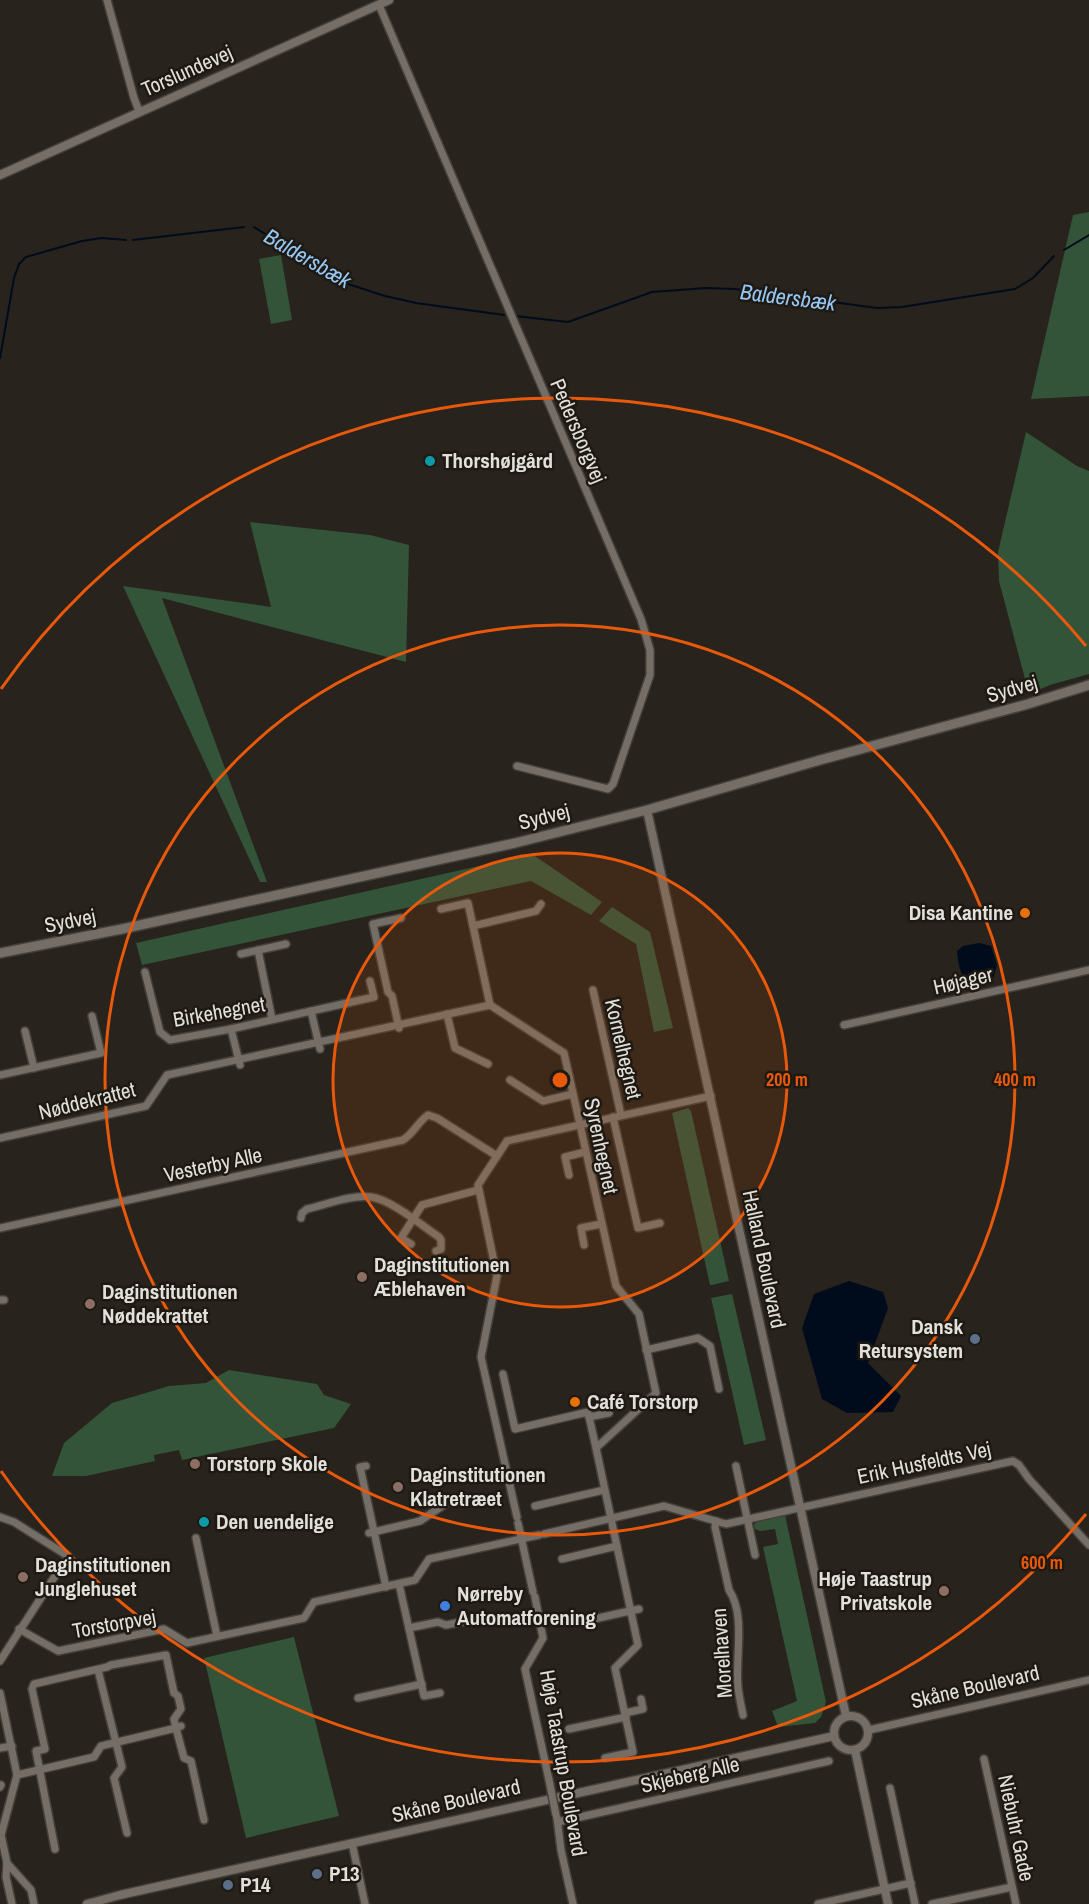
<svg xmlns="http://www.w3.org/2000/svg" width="1089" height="1904" viewBox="0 0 1089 1904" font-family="'Archivo Narrow',sans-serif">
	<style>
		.green { fill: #335439 }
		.water { fill: #000c1c }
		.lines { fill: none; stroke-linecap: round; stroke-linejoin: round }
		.stream { stroke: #000c1c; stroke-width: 2 }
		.minor-casing { stroke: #433f3a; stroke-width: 10 }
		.tertiary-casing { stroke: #433f3a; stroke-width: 11 }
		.secondary-casing { stroke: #433f3a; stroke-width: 12 }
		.minor { stroke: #746e66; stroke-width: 7 }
		.tertiary { stroke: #746e66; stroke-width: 8 }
		.secondary { stroke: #746e66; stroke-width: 9 }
		.minor-bridge-casing { stroke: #433f3a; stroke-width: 10; stroke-linecap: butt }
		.minor-bridge { stroke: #746e66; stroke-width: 7 }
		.ring { fill: none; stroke: #e8590c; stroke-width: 3 }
		.culture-dot { fill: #0f9aa8; stroke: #1e1a13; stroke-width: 2 }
		.food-dot { fill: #e8710a; stroke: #1e1a13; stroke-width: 2 }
		.education-dot { fill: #8d6e63; stroke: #1e1a13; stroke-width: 2 }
		.service-dot { fill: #5c6f8a; stroke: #1e1a13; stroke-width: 2 }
		.shop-dot { fill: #3f7fe0; stroke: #1e1a13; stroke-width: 2 }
		.labels { text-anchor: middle; stroke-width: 5; stroke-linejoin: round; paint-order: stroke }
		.street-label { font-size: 21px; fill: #e3e0db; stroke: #1e1a13 }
		.poi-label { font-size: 21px; font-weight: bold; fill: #e3e0db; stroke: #1e1a13; text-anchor: start }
		.water-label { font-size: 22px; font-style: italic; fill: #96c8f5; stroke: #1e1a13 }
		.centre { fill: #e8590c; stroke: #1e1a13; stroke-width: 3 }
		.ring-label { font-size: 18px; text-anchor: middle; font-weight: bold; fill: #e8590c; stroke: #1e1a13; stroke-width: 5; stroke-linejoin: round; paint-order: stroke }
	</style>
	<rect width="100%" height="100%" fill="#28231c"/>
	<g class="green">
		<polygon points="1089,212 1089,396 1031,399 1073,215"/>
		<polygon points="281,255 292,320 271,324 259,259"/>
		<polygon points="1026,432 1077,466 1089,471 1089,674 1050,685 1029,694 999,581 998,552"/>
		<polygon points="250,522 370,535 409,545 406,662 162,598 267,882 260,882 123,586 271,607"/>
		<polygon points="532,854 602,902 591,915 531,881 142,965 136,943"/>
		<polygon points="612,907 650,932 673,1028 654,1032 636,944 599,921"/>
		<polygon points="688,1108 691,1111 729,1281 712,1285 710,1285 672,1113"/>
		<polygon points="732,1294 766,1440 744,1445 711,1298"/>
		<polygon points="229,1370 317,1384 324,1395 351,1404 334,1428 182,1460 179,1450 154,1455 155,1461 86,1476 52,1476 64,1443 112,1403 169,1386 206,1383"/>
		<polygon points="785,1515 826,1702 821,1717 815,1723 778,1727 772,1711 797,1701 763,1547 778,1544 775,1529 760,1531 755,1529 754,1525 757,1521"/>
		<polygon points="294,1637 339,1816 246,1838 204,1658"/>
	</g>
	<g class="water">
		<path d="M979 943 991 946 997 965 993 979 971 984C960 978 958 963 957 951L963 946Z"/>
		<polygon points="849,1281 883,1292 888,1308 868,1363 901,1396 893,1412 847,1413 822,1399 802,1328 814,1294"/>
	</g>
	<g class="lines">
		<g class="stream">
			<polyline points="254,227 342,282 385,296 416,303 504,315"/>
			<polyline points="133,240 244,227"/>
			<polyline points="1064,250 1089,235"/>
			<polyline points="515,316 568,322 652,292 706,288 735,289 877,308 902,307 1015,289 1033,278 1054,256"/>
			<polyline points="0,358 14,278 19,264 26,257 82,241 102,238 126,240"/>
		</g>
		<defs>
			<g id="minor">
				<polyline points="107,0 134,98 139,111"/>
				<polyline points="379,5 641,619 650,650 650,675 613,784 608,789 517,766"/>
				<polyline points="441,909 468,903 490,1005"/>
				<polyline points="473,926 536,911 541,904"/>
				<polyline points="258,950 272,1019"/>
				<polyline points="241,954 286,944"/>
				<polyline points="145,972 160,1032 170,1040 231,1029 374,997 370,981"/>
				<polyline points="593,990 621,1115"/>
				<polyline points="311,1011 320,1049"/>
				<polyline points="447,1014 455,1048 488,1064"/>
				<polyline points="844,1025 1089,970"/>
				<polyline points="399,1028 392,996 388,992 373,924 401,918"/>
				<polyline points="231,1029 240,1065"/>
				<polyline points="25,1031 34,1068"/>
				<polyline points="0,1075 101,1053 92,1016"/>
				<polyline points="510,1080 543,1101 573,1094"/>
				<polyline points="613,1117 638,1228 660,1223"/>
				<polyline points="0,1138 146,1106 167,1075 490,1005 564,1053 616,1286 639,1314 656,1393 596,1448 638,1645 615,1668 633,1752 605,1758"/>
				<polyline points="569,1175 565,1157 585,1152"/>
				<path d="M301 1218 302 1213 307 1209C325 1205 353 1194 371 1197 392 1200 421 1225 439 1237L441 1240V1249L436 1251"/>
				<path d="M0 1228 403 1140C414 1133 418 1122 428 1115L437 1118 497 1156"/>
				<polyline points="411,1244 401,1238 422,1205 478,1190"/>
				<polyline points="584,1245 581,1228 601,1224"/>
				<polyline points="0,1300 4,1300"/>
				<polyline points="646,1350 698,1338 710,1346 719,1389"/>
				<polyline points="503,1374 515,1429 588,1412 596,1448"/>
				<polyline points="589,1417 609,1413"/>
				<polyline points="366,1466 360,1467 386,1587"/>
				<polyline points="736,1466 755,1555"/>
				<polyline points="535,1506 604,1490"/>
				<polyline points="0,1517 14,1522 68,1556 0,1661"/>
				<polyline points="517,1517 481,1357 497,1276 478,1185 507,1141 711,1096"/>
				<path d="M716 1521 715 1527 729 1590C746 1615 735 1657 738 1687 739 1696 741 1705 743 1715"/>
				<polyline points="518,1523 533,1592"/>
				<polyline points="369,1533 420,1521 448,1502"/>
				<polyline points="544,1534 664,1506 726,1524 1013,1461 1019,1465 1029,1479 1089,1545"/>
				<polyline points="196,1538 217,1636"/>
				<polyline points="562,1559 617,1546"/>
				<polyline points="399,1584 424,1696 440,1693"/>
				<polyline points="535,1597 543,1638 525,1669 549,1780"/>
				<polyline points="594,1619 639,1609"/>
				<polyline points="409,1628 438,1622 446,1625 476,1619"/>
				<polyline points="19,1629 58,1651 164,1629 187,1643 304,1618 314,1602 415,1580 429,1559 539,1535"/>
				<polyline points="98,1670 122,1767 114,1778 127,1833"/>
				<polyline points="0,1693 17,1775 1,1835 7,1863 6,1877 12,1904"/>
				<polyline points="358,1698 422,1684"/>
				<polyline points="625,1713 643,1709 641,1699"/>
				<polyline points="569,1729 626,1717"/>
				<polyline points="869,1730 1089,1680"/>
				<polyline points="0,1748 12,1746"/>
				<polyline points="984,1759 1016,1904"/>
				<polyline points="17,1775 94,1757 101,1746 176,1728 184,1758 191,1761 204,1820"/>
				<polyline points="0,1787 1,1785"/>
				<polyline points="890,1788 915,1904"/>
				<polyline points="557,1818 561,1850 573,1904"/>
				<polyline points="558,1822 829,1761"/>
				<polyline points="352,1843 365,1904"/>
				<polyline points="55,1849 36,1751 45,1749 32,1689 34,1684 107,1667 111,1665 166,1655 174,1693 178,1696 181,1709 174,1719 176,1728 181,1726"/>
				<polyline points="7,1863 31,1890 34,1904"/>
				<polyline points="818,1904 911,1883"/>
				<polyline points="932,1904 1012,1887"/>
			</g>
			<g id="tertiary">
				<polyline points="0,175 389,0"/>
				<polyline points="647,810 846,1716"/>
				<circle cx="851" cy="1733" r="17"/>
				<polyline points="855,1750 888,1904"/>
				<polyline points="87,1904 120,1895 834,1736"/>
			</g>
			<polyline id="secondary" points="0,953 122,929 515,843 647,810 820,760 1028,704 1089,685"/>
		</defs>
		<use href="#minor" class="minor-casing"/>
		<use href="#tertiary" class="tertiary-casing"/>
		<use href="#secondary" class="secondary-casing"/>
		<use href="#minor" class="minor"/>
		<use href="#tertiary" class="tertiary"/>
		<use href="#secondary" class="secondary"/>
		<defs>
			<polyline id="minor-bridge" points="549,1780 556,1815"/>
		</defs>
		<use href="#minor-bridge" class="minor-bridge-casing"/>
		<use href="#minor-bridge" class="minor-bridge"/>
	</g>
	<circle cx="560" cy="1080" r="227" fill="#e8590c" fill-opacity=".12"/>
	<g class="ring">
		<circle cx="560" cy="1080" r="227"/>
		<circle cx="560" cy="1080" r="455"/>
		<path d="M1086 1514A682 682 0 0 1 1 1471M1 689A682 682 0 0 1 1086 646"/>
	</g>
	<g class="culture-dot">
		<circle cx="430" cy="461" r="6"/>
		<circle cx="204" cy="1522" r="6"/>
	</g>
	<g class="food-dot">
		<circle cx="1025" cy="913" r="6"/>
		<circle cx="575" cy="1402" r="6"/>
	</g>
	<g class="education-dot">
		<circle cx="362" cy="1277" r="6"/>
		<circle cx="90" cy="1304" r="6"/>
		<circle cx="195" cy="1464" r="6"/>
		<circle cx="398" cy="1487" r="6"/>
		<circle cx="23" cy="1577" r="6"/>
		<circle cx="944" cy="1591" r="6"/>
	</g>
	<g class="service-dot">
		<circle cx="975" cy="1339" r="6"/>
		<circle cx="317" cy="1874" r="6"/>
		<circle cx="228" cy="1885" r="6"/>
	</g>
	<circle class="shop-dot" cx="445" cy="1606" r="6"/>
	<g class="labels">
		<g class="street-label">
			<text transform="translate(187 71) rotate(-24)" y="7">Torslundevej</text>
			<text transform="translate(578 431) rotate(67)" y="7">Pedersborgvej</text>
			<text transform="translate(1012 689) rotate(-16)" y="7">Sydvej</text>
			<text transform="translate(544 817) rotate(-14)" y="7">Sydvej</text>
			<text transform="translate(70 921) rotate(-11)" y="7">Sydvej</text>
			<text transform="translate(963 981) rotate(-13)" y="7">Højager</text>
			<text transform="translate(219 1012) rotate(-10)" y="7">Birkehegnet</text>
			<text transform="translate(623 1049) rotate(77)" y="7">Kornelhegnet</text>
			<text transform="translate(87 1101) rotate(-14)" y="7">Nøddekrattet</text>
			<text transform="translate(601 1146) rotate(78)" y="7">Syrenhegnet</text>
			<text transform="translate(213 1165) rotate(-12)" y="7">Vesterby Alle</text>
			<text transform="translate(764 1259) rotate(78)" y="7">Halland Boulevard</text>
			<text transform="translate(924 1463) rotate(-12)" y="7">Erik Husfeldts Vej</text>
			<text transform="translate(114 1624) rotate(-10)" y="7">Torstorpvej</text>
			<text transform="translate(722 1653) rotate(-94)" y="7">Morelhaven</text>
			<text transform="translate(975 1687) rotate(-13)" y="7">Skåne Boulevard</text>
			<text transform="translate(563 1763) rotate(80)" y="7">Høje Taastrup Boulevard</text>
			<text transform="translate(690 1775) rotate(-13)" y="7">Skjeberg Alle</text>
			<text transform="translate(456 1801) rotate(-13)" y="7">Skåne Boulevard</text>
			<text transform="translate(1016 1828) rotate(78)" y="7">Niebuhr Gade</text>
		</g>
		<g class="poi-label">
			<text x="442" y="468">Thorshøjgård</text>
			<text x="1013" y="920" text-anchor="end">Disa Kantine</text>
			<text x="374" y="1272">Daginstitutionen<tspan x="374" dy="24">Æblehaven</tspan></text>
			<text x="102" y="1299">Daginstitutionen<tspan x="102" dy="24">Nøddekrattet</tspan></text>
			<text x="963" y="1334" text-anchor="end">Dansk<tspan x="963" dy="24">Retursystem</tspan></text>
			<text x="587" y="1409">Café Torstorp</text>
			<text x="207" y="1471">Torstorp Skole</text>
			<text x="410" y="1482">Daginstitutionen<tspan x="410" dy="24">Klatretræet</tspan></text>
			<text x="216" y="1529">Den uendelige</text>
			<text x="35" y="1572">Daginstitutionen<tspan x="35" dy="24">Junglehuset</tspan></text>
			<text x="932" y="1586" text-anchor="end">Høje Taastrup<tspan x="932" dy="24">Privatskole</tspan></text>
			<text x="457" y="1601">Nørreby<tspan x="457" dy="24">Automatforening</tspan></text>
			<text x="329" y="1881">P13</text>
			<text x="240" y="1892">P14</text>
		</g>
		<g class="water-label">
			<text transform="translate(308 258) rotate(30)" y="8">Baldersbæk</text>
			<text transform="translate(788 297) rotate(7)" y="8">Baldersbæk</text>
		</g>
	</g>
	<circle cx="560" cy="1080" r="9" class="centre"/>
	<g class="ring-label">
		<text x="787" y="1086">200 m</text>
		<text x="1015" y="1086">400 m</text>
		<text x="1042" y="1569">600 m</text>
	</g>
</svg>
